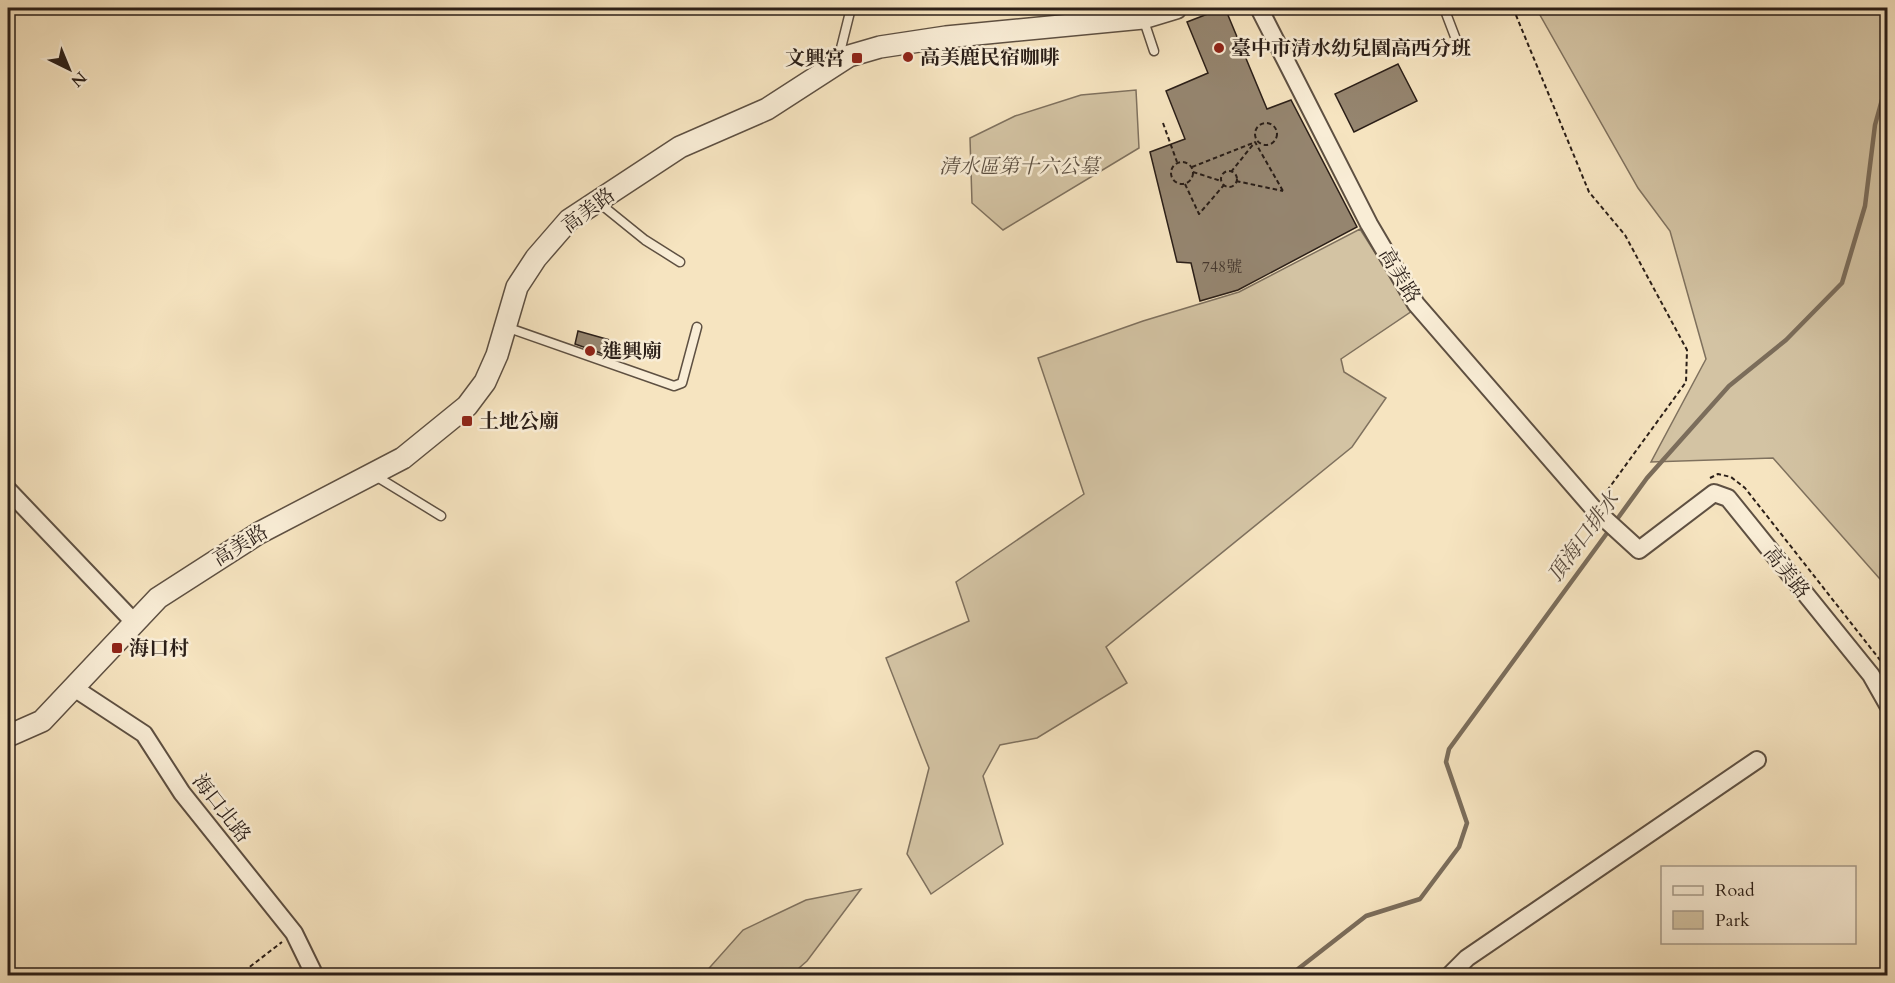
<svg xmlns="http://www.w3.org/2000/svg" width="1895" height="983" viewBox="0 0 1895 983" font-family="Cardo,'Noto Serif TC',serif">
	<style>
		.green { fill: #d3c3a3; stroke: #7f715e; stroke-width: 1.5 }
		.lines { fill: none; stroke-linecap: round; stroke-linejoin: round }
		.stream { stroke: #7b6d5b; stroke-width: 4.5 }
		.building { fill: #95856f; stroke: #2b1f18; stroke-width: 1.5 }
		.service-casing { stroke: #5e5042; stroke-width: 11 }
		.minor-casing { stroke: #5e5042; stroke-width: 20 }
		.tertiary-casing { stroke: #5e5042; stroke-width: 24 }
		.path { stroke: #2b1f18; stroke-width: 2; stroke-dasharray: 4.5 3; stroke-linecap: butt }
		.service { stroke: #f9edd6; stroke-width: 8 }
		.minor { stroke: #f9edd6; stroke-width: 16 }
		.tertiary { stroke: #f9edd6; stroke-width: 21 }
		.poi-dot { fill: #8f2418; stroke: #f9edd6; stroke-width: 2 }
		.labels { text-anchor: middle; stroke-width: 5; stroke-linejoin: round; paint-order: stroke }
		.number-label { font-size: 16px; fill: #46382e }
		.poi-label { font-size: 20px; font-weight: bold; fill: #2b1f18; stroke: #f9edd6; text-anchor: start }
		.park-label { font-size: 20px; font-style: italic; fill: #5d5042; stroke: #f9edd6 }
		.street-label { font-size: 20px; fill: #2b1f18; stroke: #f9edd6 }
		.water-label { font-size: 21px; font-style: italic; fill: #5a4c3f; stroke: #f9edd6 }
	</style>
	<rect width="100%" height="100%" fill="#f6e4c0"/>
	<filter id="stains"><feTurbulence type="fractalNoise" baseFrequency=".00333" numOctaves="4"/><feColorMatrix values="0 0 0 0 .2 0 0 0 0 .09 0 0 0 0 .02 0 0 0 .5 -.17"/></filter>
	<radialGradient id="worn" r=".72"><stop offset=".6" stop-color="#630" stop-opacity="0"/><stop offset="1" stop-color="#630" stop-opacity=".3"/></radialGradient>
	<g class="green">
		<polygon points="1536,8 1887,8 1887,587 1773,458 1651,462 1706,359 1670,231 1638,188"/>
		<polygon points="1136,90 1139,148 1003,230 972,203 970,138 1015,116 1081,95"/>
		<polygon points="1360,229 1412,311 1341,359 1344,372 1386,398 1352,447 1106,647 1127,683 1037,738 1000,745 983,776 1003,844 931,894 907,854 929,768 886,658 969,621 956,582 1084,494 1038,358 1143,321 1239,292"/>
		<polygon points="861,889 807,961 791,975 703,975 743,930 806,900"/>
	</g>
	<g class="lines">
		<g class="stream">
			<polyline points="1615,522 1647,478 1729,386 1786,340 1842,283 1865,206 1875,125 1888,78"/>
			<polyline points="1289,976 1366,916 1420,899 1459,847 1467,823 1446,762 1449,749 1610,529"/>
		</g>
	</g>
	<g class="building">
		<polygon points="1223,8 1225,8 1267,109 1291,100 1357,227 1238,290 1200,301 1191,263 1177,262 1150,152 1185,139 1166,91 1208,73 1187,22"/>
		<polygon points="1398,64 1417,101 1354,132 1335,94"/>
		<polygon points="578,331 610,340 606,355 575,344"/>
	</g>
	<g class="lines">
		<defs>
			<g id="service">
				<polyline points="1444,8 1457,42"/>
				<polyline points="1143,18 1154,51"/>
				<polyline points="838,60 851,8"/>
				<polyline points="598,202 645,240 680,262"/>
				<polyline points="506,327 674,386 682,383 697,327"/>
				<polyline points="374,475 441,516"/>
			</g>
			<g id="minor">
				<polyline points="1259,8 1369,224 1416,304 1593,508 1639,550 1714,493 1728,498 1871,675 1888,705"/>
				<polyline points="8,490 134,622"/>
				<polyline points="74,688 144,734 182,793 294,933 315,976"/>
				<polyline points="1449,976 1467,958 1757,760"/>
			</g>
			<polyline id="tertiary" points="8,736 42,721 158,598 259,533 403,458 467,406 485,382 497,355 517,287 536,258 569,220 680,147 767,109 849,56 880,47 946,37 1143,18 1176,8"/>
		</defs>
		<use href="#service" class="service-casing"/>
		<use href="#minor" class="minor-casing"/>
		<use href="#tertiary" class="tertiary-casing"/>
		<g class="path">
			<polyline points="1513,8 1589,192 1625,235 1687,350 1686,382 1604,495"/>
			<circle cx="1266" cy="134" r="11"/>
			<polyline points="1163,123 1177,162"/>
			<circle cx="1182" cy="173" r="11"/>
			<polyline points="1192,167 1253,143"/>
			<circle cx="1229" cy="179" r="8"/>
			<polyline points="1193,172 1221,181"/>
			<polyline points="1231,172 1255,142 1283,191"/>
			<polyline points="1236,181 1283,191"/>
			<polyline points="1185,184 1199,214 1224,185"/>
			<polyline points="1710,478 1718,474 1731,477 1745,488 1884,665"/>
			<polyline points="238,976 282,942"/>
		</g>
		<use href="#service" class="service"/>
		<use href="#minor" class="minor"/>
		<use href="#tertiary" class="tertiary"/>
	</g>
	<g class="poi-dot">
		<circle cx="1219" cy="48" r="6"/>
		<circle cx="908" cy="57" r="6"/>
		<rect x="851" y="52" width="12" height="12" rx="3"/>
		<circle cx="590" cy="351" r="6"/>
		<rect x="461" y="415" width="12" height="12" rx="3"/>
		<rect x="111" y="642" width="12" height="12" rx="3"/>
	</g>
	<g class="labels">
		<g class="number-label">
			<text x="1222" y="272">748號</text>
		</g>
		<g class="poi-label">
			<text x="1231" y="55">臺中市清水幼兒園高西分班</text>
			<text x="920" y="64">高美鹿民宿咖啡</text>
			<text x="845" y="65" text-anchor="end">文興宮</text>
			<text x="602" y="358">進興廟</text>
			<text x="479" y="428">土地公廟</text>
			<text x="129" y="655">海口村</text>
		</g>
		<g class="park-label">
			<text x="1019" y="173">清水區第十六公墓</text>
		</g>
		<g class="street-label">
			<text transform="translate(588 210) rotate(-37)" y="7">高美路</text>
			<text transform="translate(1400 275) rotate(59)" y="7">高美路</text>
			<text transform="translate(240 545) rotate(-31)" y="7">高美路</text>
			<text transform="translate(1787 572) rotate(51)" y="7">高美路</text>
			<text transform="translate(222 808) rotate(52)" y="7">海口北路</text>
		</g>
		<g class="water-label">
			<text transform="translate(1583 537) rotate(-54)" y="7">頂海口排水</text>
		</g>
	</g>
	<rect width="1895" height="983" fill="none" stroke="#f6e4c0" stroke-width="30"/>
	<rect x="9" y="9" width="1877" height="965" fill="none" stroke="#2b1f18" stroke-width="3"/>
	<rect x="15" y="15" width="1865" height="953" fill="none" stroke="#2b1f18" stroke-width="1.5"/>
	<rect x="1661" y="866" width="195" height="78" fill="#f9edd6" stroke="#a79b8a" stroke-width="1.5"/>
	<rect x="1673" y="886" width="30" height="9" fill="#f9edd6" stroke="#a79b8a" stroke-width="1.5"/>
	<text x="1715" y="896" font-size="18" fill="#2b1f18">Road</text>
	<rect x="1673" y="911" width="30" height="18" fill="#d3c3a3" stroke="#a79b8a" stroke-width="1.5"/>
	<text x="1715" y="926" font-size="18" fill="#2b1f18">Park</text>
	<g transform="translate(69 69) rotate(137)" stroke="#f9edd6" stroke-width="4.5" paint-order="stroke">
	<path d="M0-4.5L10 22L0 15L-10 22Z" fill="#2b1f18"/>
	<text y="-9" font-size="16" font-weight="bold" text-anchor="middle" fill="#2b1f18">N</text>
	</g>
	<rect width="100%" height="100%" filter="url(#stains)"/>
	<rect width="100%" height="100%" fill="url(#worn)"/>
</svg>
